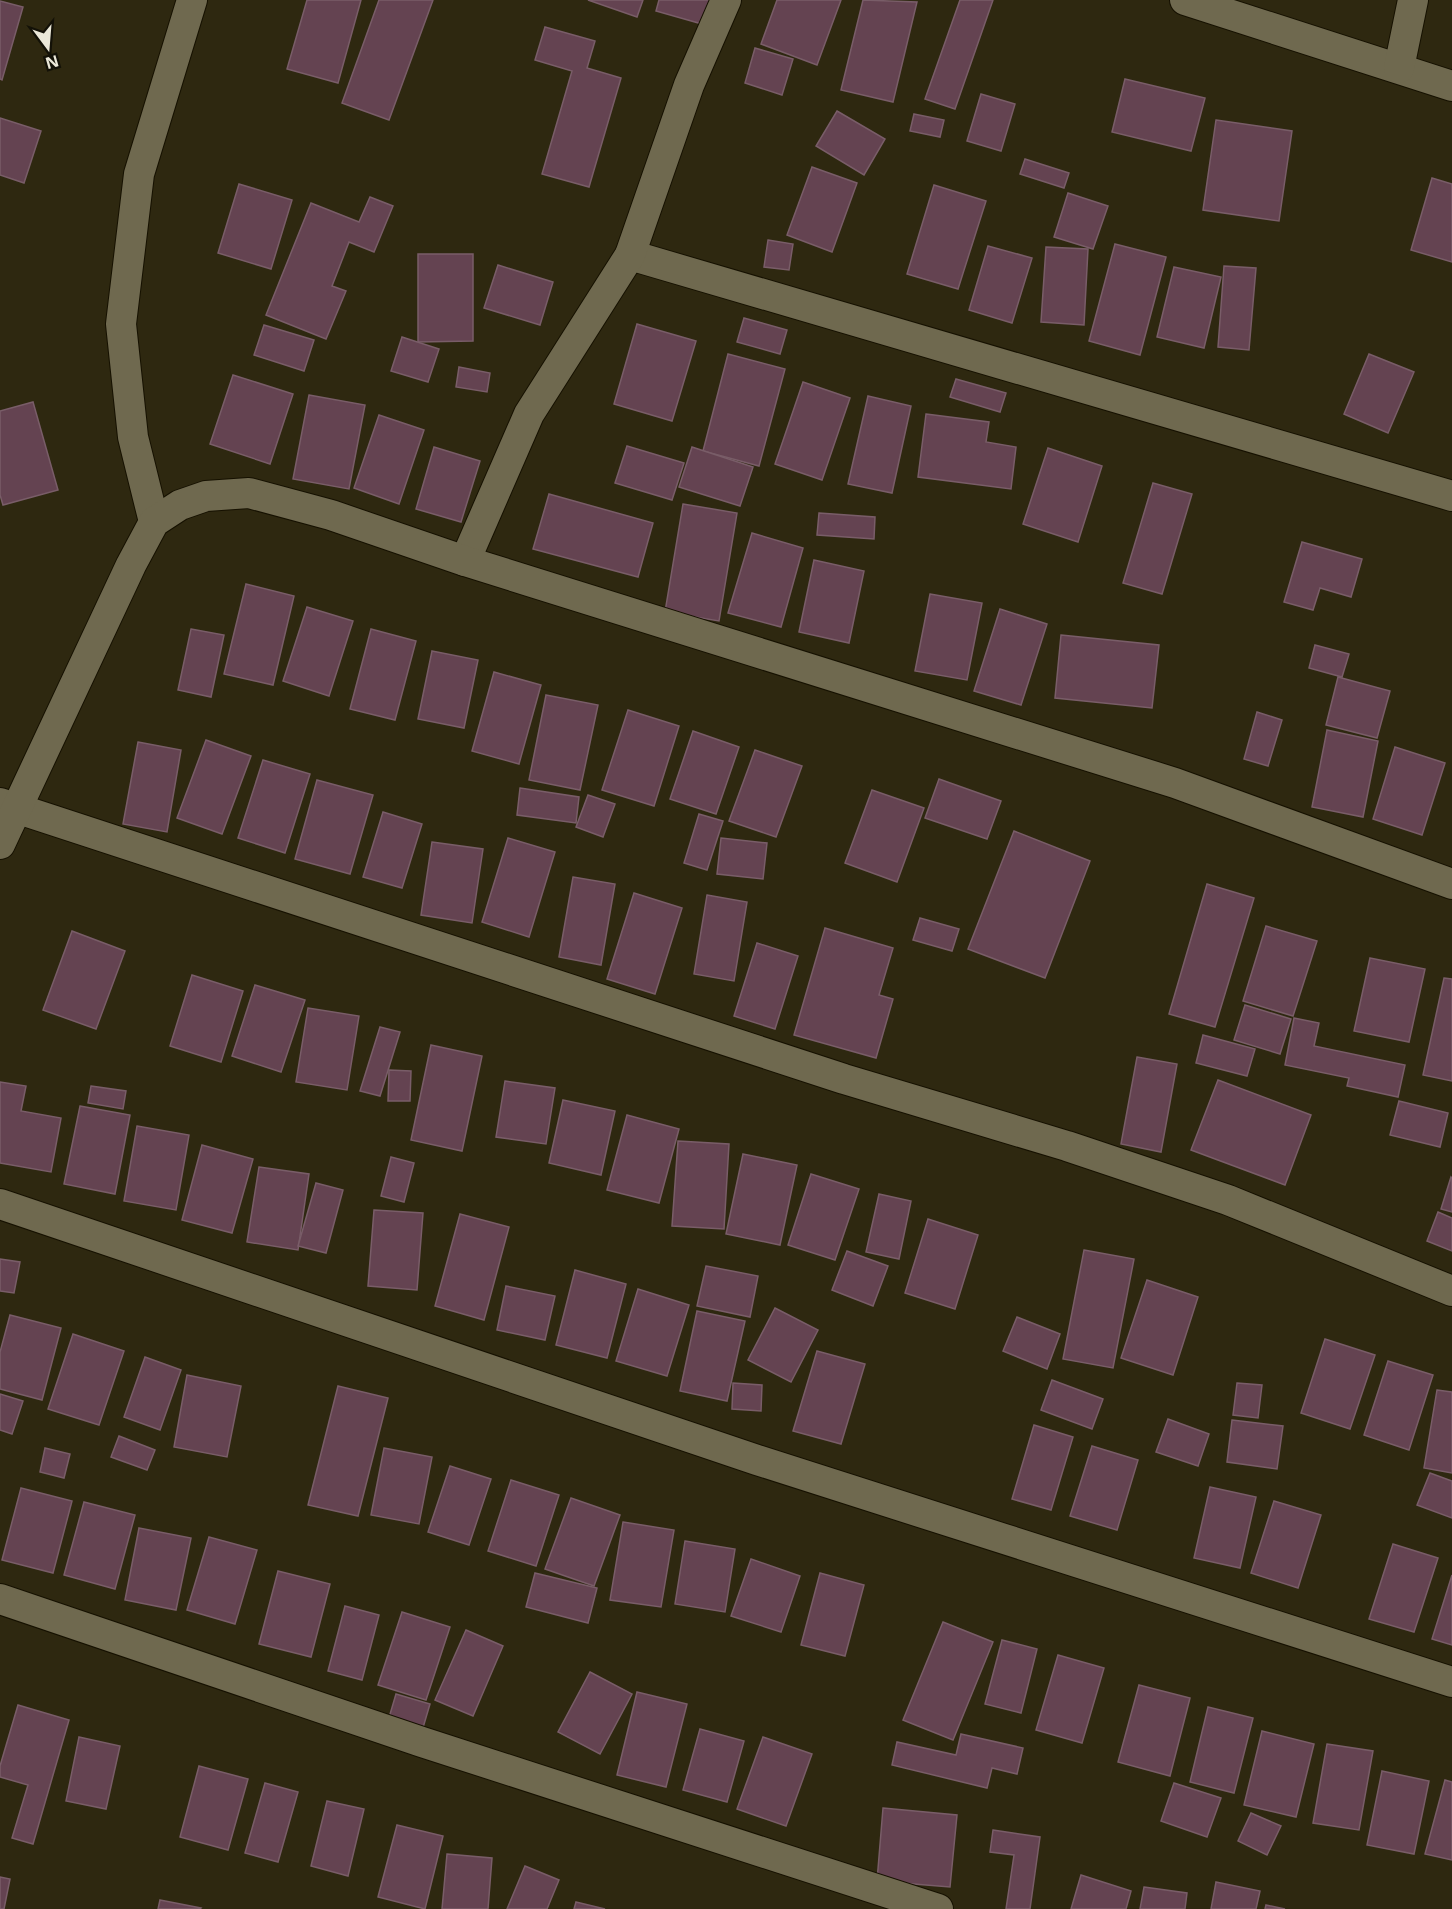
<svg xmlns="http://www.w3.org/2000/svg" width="1452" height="1909" viewBox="0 0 1452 1909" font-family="'Open Sans',sans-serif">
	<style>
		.building { fill: #644351; stroke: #795d68; stroke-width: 1.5 }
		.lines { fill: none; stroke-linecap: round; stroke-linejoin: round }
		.minor-casing { stroke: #161100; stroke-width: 32 }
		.minor { stroke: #6f694f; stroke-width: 30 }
	</style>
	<rect width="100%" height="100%" fill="#2e2810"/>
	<g class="building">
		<polygon points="307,0 361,0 338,83 287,69"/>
		<polygon points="379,0 433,0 389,120 342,103"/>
		<polygon points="588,0 643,0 637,17"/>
		<polygon points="659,0 710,0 702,24 656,11"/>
		<polygon points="777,0 841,0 817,65 761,44"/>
		<polygon points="863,0 917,2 893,102 841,90"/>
		<polygon points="960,0 993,0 955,109 925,99"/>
		<polygon points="0,1 23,7 2,80 0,79"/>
		<polygon points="545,27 595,41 587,68 621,78 589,187 542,174 572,71 535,60"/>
		<polygon points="755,48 793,59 782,95 745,83"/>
		<polygon points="1125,79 1205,98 1191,151 1112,132"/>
		<polygon points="981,94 1015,104 1001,151 967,141"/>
		<polygon points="837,111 885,139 864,175 816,146"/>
		<polygon points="914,114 944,120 940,137 910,131"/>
		<polygon points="0,118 41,131 24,183 0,175"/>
		<polygon points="1216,120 1292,131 1279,221 1203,210"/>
		<polygon points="1025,159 1069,173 1064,188 1020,174"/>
		<polygon points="812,167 857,183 832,252 787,235"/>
		<polygon points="1432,178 1452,184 1452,262 1411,250"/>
		<polygon points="239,184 292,200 271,269 218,253"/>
		<polygon points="934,185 986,201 958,289 907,274"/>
		<polygon points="1068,193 1108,206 1093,249 1054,237"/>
		<polygon points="370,197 393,206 374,252 349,242 332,286 346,291 326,339 266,315 311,203 359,222"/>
		<polygon points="768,240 793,244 789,270 764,267"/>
		<polygon points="1115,244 1166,257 1140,355 1089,341"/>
		<polygon points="988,246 1032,258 1012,323 969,310"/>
		<polygon points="1046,247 1088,249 1084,325 1041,322"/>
		<polygon points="418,254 473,254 473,341 418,342"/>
		<polygon points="498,265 553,282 540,325 484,308"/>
		<polygon points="1224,266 1256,268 1249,350 1218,347"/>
		<polygon points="1174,267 1221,277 1204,348 1157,337"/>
		<polygon points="744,318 787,330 780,354 737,342"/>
		<polygon points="637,324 696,341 672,421 614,404"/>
		<polygon points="264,325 314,340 304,371 254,355"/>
		<polygon points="402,337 439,349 428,382 391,371"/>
		<polygon points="728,354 785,369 759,466 703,451"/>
		<polygon points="1369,354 1414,372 1388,433 1344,414"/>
		<polygon points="459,367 490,373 487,392 456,387"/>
		<polygon points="233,375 293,394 270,464 210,444"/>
		<polygon points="956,379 1006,393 1000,412 950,397"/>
		<polygon points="803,382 850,398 822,480 775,464"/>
		<polygon points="309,395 365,405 349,489 293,479"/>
		<polygon points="868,396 911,406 892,493 848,484"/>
		<polygon points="33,402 58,490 3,505 0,495 0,411"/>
		<polygon points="926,414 989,422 986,442 1016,447 1011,489 918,477"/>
		<polygon points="379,415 424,430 399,504 354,488"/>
		<polygon points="627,446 684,463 672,500 615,483"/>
		<polygon points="434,447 480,461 461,522 416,509"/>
		<polygon points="692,447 753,467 740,506 679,487"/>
		<polygon points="1048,448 1102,466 1078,542 1023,524"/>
		<polygon points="1153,483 1192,494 1162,594 1123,583"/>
		<polygon points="549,494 653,523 638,577 533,549"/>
		<polygon points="683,504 737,513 719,621 665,612"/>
		<polygon points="819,513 875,517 874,539 817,535"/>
		<polygon points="752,533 803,548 781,627 728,613"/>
		<polygon points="1302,542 1362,559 1351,597 1320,588 1313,610 1284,602"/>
		<polygon points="814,560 864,571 849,643 799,632"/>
		<polygon points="246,584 294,596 273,685 224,674"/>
		<polygon points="930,594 982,603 967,680 915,671"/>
		<polygon points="307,607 353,621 329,696 283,681"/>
		<polygon points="1000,609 1047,624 1021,705 974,691"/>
		<polygon points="191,629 224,635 211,697 178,690"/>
		<polygon points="371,629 416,641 395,720 350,709"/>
		<polygon points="1061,635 1159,645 1152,708 1055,698"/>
		<polygon points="1315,645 1349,654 1342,677 1309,668"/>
		<polygon points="432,651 478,660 464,728 418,719"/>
		<polygon points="494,672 541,685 519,764 472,751"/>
		<polygon points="1338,677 1390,691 1377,738 1326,725"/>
		<polygon points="546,695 598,705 580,790 529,780"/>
		<polygon points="628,710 679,726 654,806 602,790"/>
		<polygon points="1257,712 1282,720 1268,766 1244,759"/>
		<polygon points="1327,730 1378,741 1363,817 1312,807"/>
		<polygon points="693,731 739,747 716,814 670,799"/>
		<polygon points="206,740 251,756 222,834 177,818"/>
		<polygon points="138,742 181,750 167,832 123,824"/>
		<polygon points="1395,747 1445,763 1422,835 1373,819"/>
		<polygon points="755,750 802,766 776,837 729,821"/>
		<polygon points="263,760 310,774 285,853 238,838"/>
		<polygon points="939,779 1001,801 987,839 925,818"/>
		<polygon points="317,780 373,795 350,874 295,859"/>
		<polygon points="520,788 579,797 576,823 517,815"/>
		<polygon points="872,790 924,808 897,882 845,863"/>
		<polygon points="588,795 615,804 603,837 576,827"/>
		<polygon points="383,812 422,824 402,888 363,877"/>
		<polygon points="699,814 723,821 707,870 684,863"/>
		<polygon points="1014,831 1090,861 1045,978 968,949"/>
		<polygon points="508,838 555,852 529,937 482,922"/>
		<polygon points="721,838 767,843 763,879 717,874"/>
		<polygon points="432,842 483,849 472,923 421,915"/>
		<polygon points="573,877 615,884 601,965 559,957"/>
		<polygon points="1207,884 1254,898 1215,1027 1169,1014"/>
		<polygon points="634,893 682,908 655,994 607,979"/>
		<polygon points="707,895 747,902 734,981 694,974"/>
		<polygon points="920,918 959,929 952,951 913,940"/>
		<polygon points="1266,926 1317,941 1293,1016 1243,1001"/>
		<polygon points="825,928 893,948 879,995 893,999 876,1058 794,1035"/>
		<polygon points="72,931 125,951 96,1029 43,1010"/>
		<polygon points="757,943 798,956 775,1029 734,1016"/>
		<polygon points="1370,958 1425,969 1409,1042 1354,1031"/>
		<polygon points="192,975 243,991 221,1062 170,1046"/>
		<polygon points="1444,978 1452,979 1452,1081 1423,1075"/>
		<polygon points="255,985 305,1000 281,1072 232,1056"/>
		<polygon points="1245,1005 1291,1019 1280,1054 1234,1040"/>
		<polygon points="308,1008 359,1016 347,1090 296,1082"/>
		<polygon points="1294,1018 1319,1023 1314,1046 1405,1065 1398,1097 1347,1086 1349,1078 1285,1065"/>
		<polygon points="380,1027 400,1032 380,1096 360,1091"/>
		<polygon points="1203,1035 1255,1049 1247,1076 1196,1063"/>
		<polygon points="431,1045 482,1056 462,1151 411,1140"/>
		<polygon points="1137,1057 1177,1064 1161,1152 1121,1144"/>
		<polygon points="389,1070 411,1071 410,1101 388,1101"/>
		<polygon points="1218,1080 1311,1115 1285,1185 1191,1150"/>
		<polygon points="505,1081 555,1088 546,1144 496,1137"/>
		<polygon points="0,1082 26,1086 21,1111 61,1118 51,1172 0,1163"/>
		<polygon points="91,1086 126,1091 123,1109 88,1103"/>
		<polygon points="563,1100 615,1111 601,1175 549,1163"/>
		<polygon points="1399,1101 1448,1113 1440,1147 1390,1135"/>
		<polygon points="80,1106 130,1115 115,1194 64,1184"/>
		<polygon points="627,1115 679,1129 659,1203 607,1190"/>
		<polygon points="137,1126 189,1135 176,1210 124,1201"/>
		<polygon points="678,1141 729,1144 724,1229 672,1226"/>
		<polygon points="202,1145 253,1159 232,1233 182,1220"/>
		<polygon points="743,1154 797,1165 780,1245 726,1234"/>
		<polygon points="391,1157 414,1163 404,1202 381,1196"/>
		<polygon points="259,1167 309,1174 298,1250 247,1242"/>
		<polygon points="811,1174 859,1189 835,1260 788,1245"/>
		<polygon points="1451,1177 1452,1178 1452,1212 1441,1209"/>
		<polygon points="316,1183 343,1190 326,1253 298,1246"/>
		<polygon points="879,1194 911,1201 899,1259 866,1252"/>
		<polygon points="374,1210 423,1213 417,1290 368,1286"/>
		<polygon points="1438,1212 1452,1218 1452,1251 1427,1241"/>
		<polygon points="460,1214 509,1227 484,1320 435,1306"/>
		<polygon points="928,1219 978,1235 955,1309 905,1293"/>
		<polygon points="1084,1250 1134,1259 1113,1368 1063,1359"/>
		<polygon points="847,1251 888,1266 873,1306 832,1290"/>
		<polygon points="0,1259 20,1262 14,1293 0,1291"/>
		<polygon points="706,1266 758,1276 750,1317 697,1306"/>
		<polygon points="575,1270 626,1284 607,1358 556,1345"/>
		<polygon points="1147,1280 1198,1297 1173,1375 1121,1358"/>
		<polygon points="506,1286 555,1296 545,1340 497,1330"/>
		<polygon points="638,1289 689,1305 667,1376 616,1361"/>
		<polygon points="775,1308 818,1330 791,1382 748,1360"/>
		<polygon points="697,1311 745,1321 727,1401 680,1391"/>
		<polygon points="10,1315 61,1328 42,1400 0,1389 0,1352"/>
		<polygon points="1017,1317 1060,1334 1047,1369 1003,1351"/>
		<polygon points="73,1334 124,1351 99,1425 48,1409"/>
		<polygon points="1325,1339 1375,1355 1350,1429 1301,1413"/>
		<polygon points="817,1351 865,1364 841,1444 793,1431"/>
		<polygon points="145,1357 181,1370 160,1430 124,1417"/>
		<polygon points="1388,1361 1433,1375 1409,1450 1364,1435"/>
		<polygon points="187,1375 241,1386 227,1457 174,1447"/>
		<polygon points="1052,1380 1103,1399 1092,1429 1041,1410"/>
		<polygon points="733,1383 762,1385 761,1411 732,1409"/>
		<polygon points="1237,1383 1262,1385 1258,1418 1233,1415"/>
		<polygon points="338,1386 388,1398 358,1516 308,1505"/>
		<polygon points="1437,1390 1452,1392 1452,1473 1424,1468"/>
		<polygon points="0,1394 23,1401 12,1434 0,1430"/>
		<polygon points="1168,1419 1209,1434 1198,1466 1156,1452"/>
		<polygon points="1232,1420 1283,1426 1277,1469 1227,1462"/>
		<polygon points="1034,1425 1073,1437 1051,1510 1012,1499"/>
		<polygon points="119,1436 155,1450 147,1470 111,1457"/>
		<polygon points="1092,1446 1138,1460 1117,1530 1070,1516"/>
		<polygon points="45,1448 70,1454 64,1478 40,1472"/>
		<polygon points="384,1448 432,1457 419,1524 371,1515"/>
		<polygon points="450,1466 491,1479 469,1545 428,1532"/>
		<polygon points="1430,1473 1452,1481 1452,1518 1417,1505"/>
		<polygon points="511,1480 559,1495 536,1566 488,1551"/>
		<polygon points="1210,1487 1256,1497 1240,1568 1194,1558"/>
		<polygon points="21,1488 72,1501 53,1573 2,1560"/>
		<polygon points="571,1498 620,1515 594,1586 545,1569"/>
		<polygon points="1274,1501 1321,1515 1298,1588 1251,1573"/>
		<polygon points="84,1502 135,1515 115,1589 64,1575"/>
		<polygon points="623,1522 674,1530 661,1607 610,1600"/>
		<polygon points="139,1528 191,1538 176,1610 125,1600"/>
		<polygon points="209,1537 257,1550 235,1624 187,1610"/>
		<polygon points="685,1541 735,1549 725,1612 675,1604"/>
		<polygon points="1393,1544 1438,1558 1414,1632 1369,1619"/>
		<polygon points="751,1559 800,1576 781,1632 731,1616"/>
		<polygon points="278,1571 330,1584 311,1657 259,1644"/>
		<polygon points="535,1573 597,1588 588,1623 526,1607"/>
		<polygon points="820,1573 864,1585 845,1656 801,1645"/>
		<polygon points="1452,1575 1452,1645 1432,1639"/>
		<polygon points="345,1606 379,1615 362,1680 328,1671"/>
		<polygon points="402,1612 450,1627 426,1700 378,1685"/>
		<polygon points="943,1622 993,1642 953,1740 903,1720"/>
		<polygon points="466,1630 503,1646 473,1716 435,1700"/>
		<polygon points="1002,1640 1037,1649 1021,1713 985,1704"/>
		<polygon points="1058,1655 1104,1668 1082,1743 1036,1730"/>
		<polygon points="590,1672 632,1694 600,1754 558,1732"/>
		<polygon points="1139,1685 1190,1698 1170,1776 1118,1762"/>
		<polygon points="637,1692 687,1704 666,1787 617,1775"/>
		<polygon points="396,1694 430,1704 417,1748 383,1738"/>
		<polygon points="18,1705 69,1720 33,1844 12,1838 28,1785 0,1777 0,1766"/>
		<polygon points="1208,1707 1253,1718 1234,1793 1190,1782"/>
		<polygon points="700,1729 744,1741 727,1802 683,1790"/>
		<polygon points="1262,1731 1314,1744 1296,1817 1244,1805"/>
		<polygon points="961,1734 1023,1748 1017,1774 992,1768 987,1788 892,1765 897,1742 956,1755"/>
		<polygon points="79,1737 120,1746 106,1809 66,1801"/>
		<polygon points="763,1737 812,1754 786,1826 737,1809"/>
		<polygon points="1327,1744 1373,1751 1359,1830 1313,1823"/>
		<polygon points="199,1766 248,1779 228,1850 180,1837"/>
		<polygon points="1382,1771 1429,1781 1414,1854 1367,1845"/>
		<polygon points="1445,1780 1452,1782 1452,1860 1425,1854"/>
		<polygon points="265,1783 298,1792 278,1862 245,1853"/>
		<polygon points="1174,1783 1221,1798 1207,1837 1161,1821"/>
		<polygon points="327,1801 364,1809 348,1876 311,1866"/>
		<polygon points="883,1808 957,1815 950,1887 877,1881"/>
		<polygon points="1251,1813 1281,1826 1267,1855 1238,1841"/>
		<polygon points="397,1825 443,1836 425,1909 378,1897"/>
		<polygon points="993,1830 1040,1837 1030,1909 1006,1909 1014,1855 990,1852"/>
		<polygon points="447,1854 492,1858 488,1909 442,1909"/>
		<polygon points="525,1866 559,1880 547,1909 507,1909"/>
		<polygon points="1081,1875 1131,1891 1126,1909 1071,1909"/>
		<polygon points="0,1877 10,1879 4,1909 0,1909"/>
		<polygon points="1216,1882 1260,1891 1256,1909 1211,1909"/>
		<polygon points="1144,1887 1187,1893 1185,1909 1140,1909"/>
		<polygon points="160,1900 201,1908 200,1909 158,1909"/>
		<polygon points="576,1902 605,1909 574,1909"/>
		<polygon points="1266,1905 1285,1909 1265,1909"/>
	</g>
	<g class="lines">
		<defs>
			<g id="minor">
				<polyline points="1185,0 1452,86"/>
				<polyline points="1399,68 1413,0"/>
				<polyline points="630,255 1452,496"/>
				<polyline points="154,522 133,437 121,324 139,174 192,0"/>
				<polyline points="465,561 529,414 630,255 689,85 726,0"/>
				<polyline points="0,803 844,1079 1067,1146 1228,1200 1452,1291"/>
				<polyline points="0,844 131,565 154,522 180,505 206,496 249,493 331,515 465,561 1175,783 1452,884"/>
				<polyline points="0,1204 757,1460 1452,1682"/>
				<polyline points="0,1599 422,1742 938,1909"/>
			</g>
		</defs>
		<use href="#minor" class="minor-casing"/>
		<use href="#minor" class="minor"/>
	</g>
	<g transform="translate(48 48) rotate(164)" stroke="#131107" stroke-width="4.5" paint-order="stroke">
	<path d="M0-4.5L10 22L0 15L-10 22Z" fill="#ebe8d9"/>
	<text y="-9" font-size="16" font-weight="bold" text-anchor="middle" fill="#ebe8d9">N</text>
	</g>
</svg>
